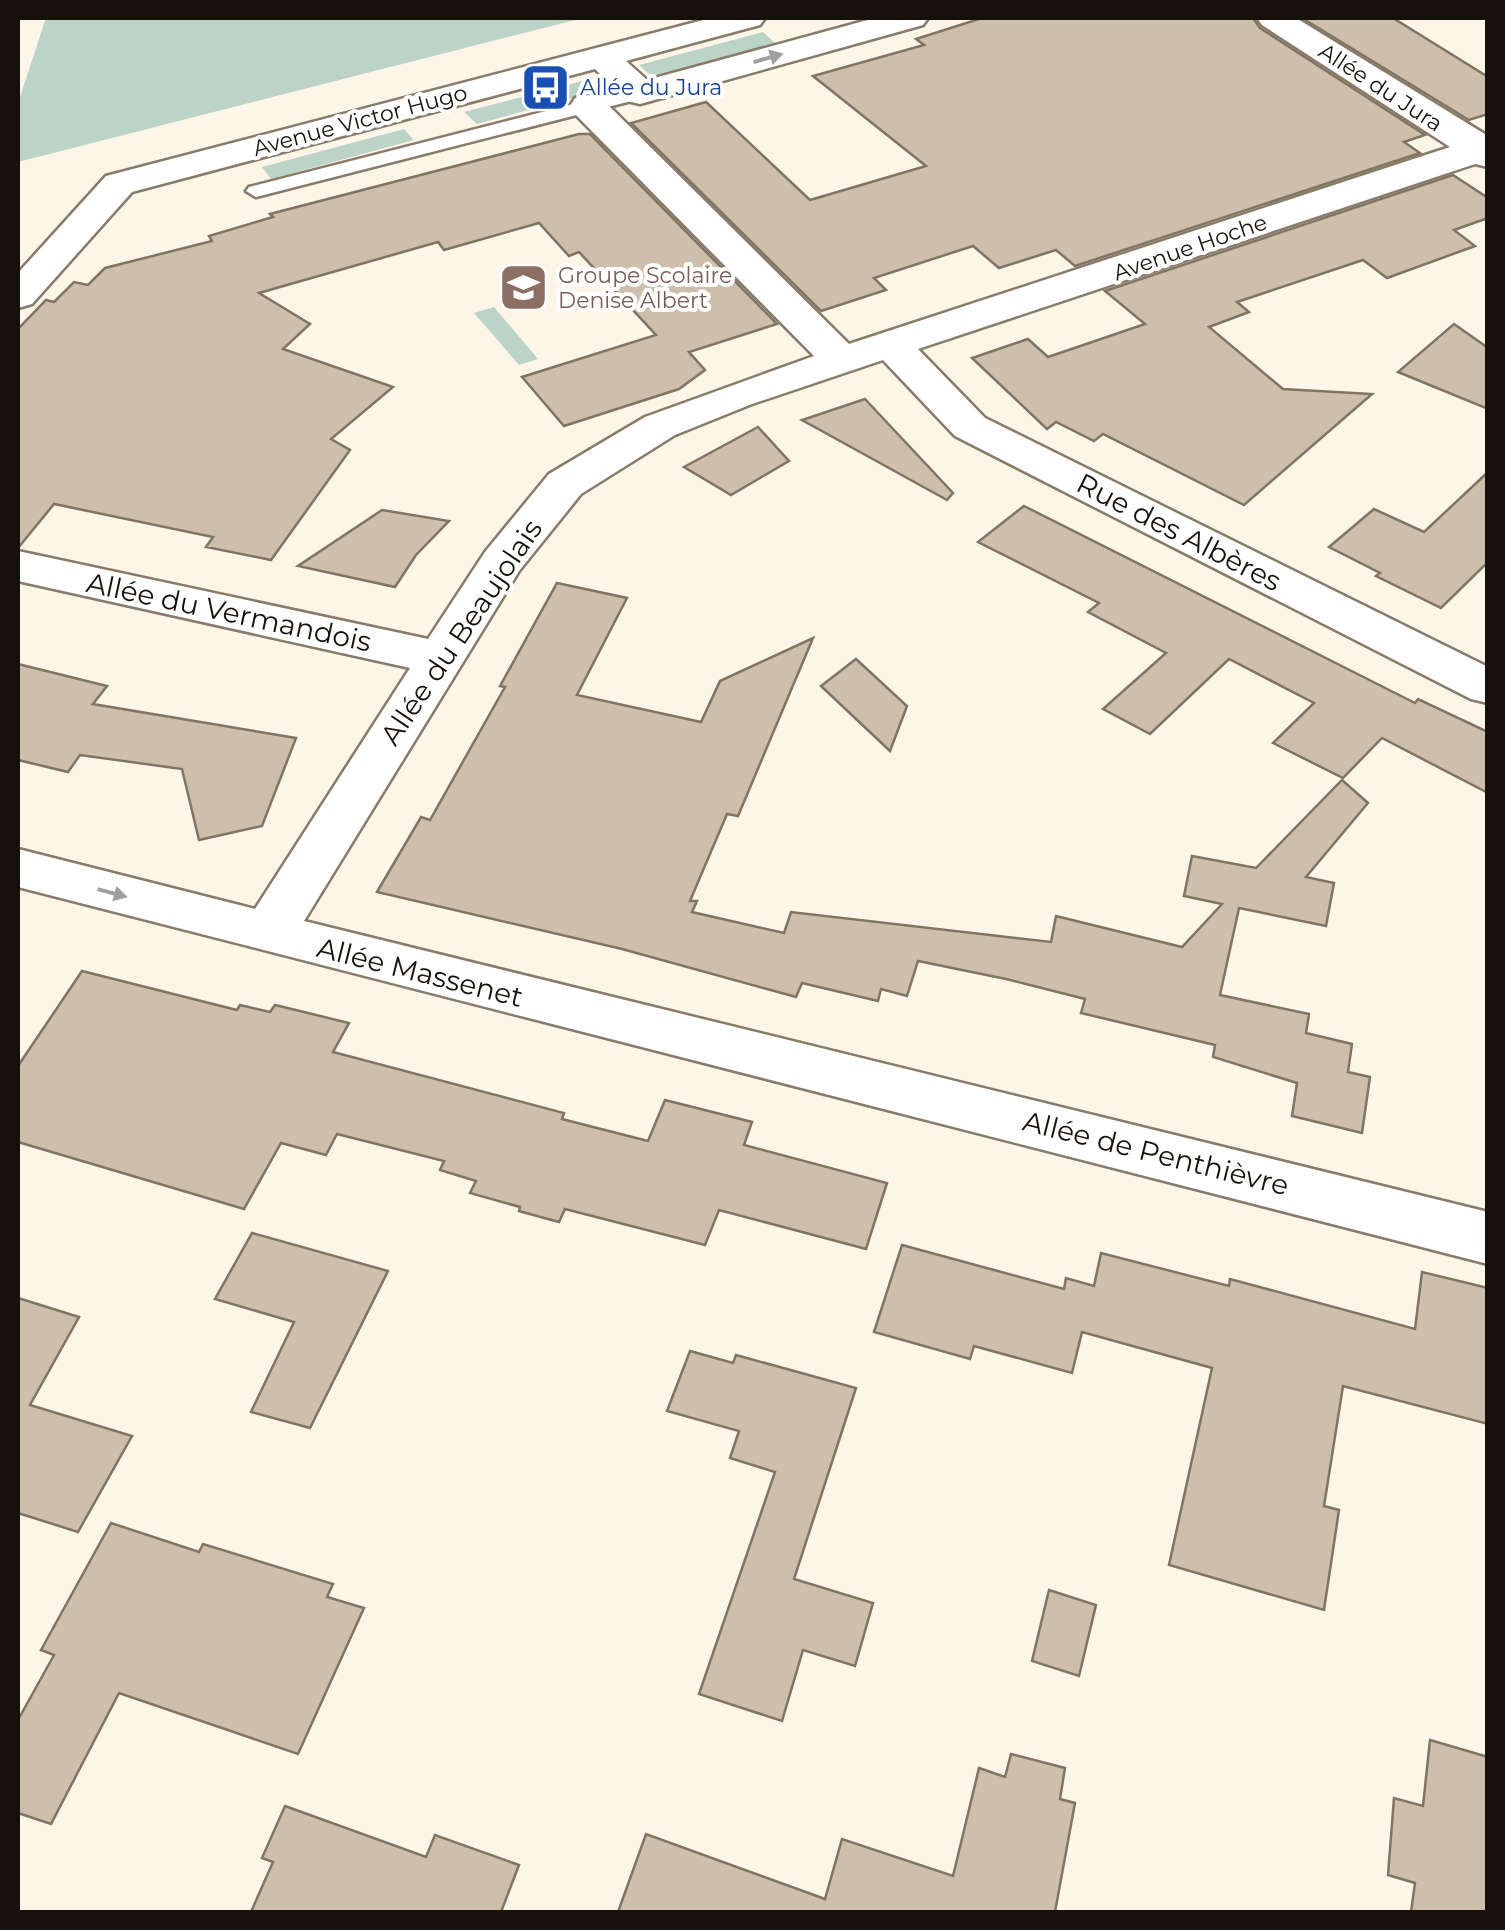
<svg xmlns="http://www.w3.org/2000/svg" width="1505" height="1930" viewBox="0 0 1505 1930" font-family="Montserrat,sans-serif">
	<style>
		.green { fill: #bcd3c7 }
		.building { fill: #cdbfab; stroke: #807462; stroke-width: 2.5 }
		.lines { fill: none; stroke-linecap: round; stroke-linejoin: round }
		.service-casing { stroke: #887b69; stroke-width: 5 }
		.minor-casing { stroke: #887b69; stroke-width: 5 }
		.service { fill: #fff; fill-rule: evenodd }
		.minor { fill: #fff; fill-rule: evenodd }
		.oneway { fill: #a19f9d }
		.labels { text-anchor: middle; stroke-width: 8; stroke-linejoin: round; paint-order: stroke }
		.far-transit-label { font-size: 22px; fill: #164399; stroke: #fff; text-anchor: start }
		.far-street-label { font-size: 22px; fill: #151009; stroke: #fff }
		.far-education-label { font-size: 22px; fill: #785e54; stroke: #fff; text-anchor: start }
		.street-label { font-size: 28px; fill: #151009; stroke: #fff }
	</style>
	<rect width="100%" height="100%" fill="#fef5e9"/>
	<g class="green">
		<polygon points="46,18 583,18 18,162 18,103"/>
		<polygon points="763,32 775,43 651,76 639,65"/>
		<polygon points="590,79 602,90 477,124 464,112"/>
		<polygon points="404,129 414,140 271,179 262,167"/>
		<polygon points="494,307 538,359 519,365 474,313"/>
	</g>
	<g class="building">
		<polygon points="982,18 1253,18 1260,28 1425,135 1404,142 1420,153 1075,266 1056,250 999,268 973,246 874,278 886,290 821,311 631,123 706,102 810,200 926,166 813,76 924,45 916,39"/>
		<polygon points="1302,18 1393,18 1488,77 1488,114 1469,120"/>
		<polygon points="579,134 590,134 777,324 689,352 705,370 679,389 564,426 522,377 656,335 579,252 569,256 539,223 444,250 438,242 259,293 310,324 283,349 393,387 331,439 350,450 271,560 206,547 213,537 54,504 18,548 18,329 46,300 54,302 74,282 88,285 105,268 212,241 209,236 273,217 270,214"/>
		<polygon points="1453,175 1488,198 1488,218 1454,230 1475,246 1387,278 1363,260 1237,302 1249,312 1209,327 1283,389 1372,394 1244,505 1103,434 1094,441 1056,422 1047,429 972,358 1028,339 1048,357 1145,324 1105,291"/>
		<polygon points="1454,324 1488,348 1488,409 1398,372"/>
		<polygon points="865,399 953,493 947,500 802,420"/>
		<polygon points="758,427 789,461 731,495 684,467"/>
		<polygon points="1488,472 1488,562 1441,608 1376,576 1380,573 1329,547 1374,509 1424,532"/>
		<polygon points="1024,506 1415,703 1418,699 1488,732 1488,793 1382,738 1343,778 1273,743 1314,703 1229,659 1150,734 1103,709 1166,653 1088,612 1099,603 978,542"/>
		<polygon points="382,510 449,521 416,555 395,587 298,566"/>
		<polygon points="557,583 627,598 577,695 701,722 720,681 813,638 738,816 727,814 690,901 697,901 692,912 784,933 791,912 1051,942 1056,916 1182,947 1222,904 1184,896 1192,856 1256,868 1342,780 1368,803 1306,877 1334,883 1326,926 1239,908 1220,995 1309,1014 1306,1033 1352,1044 1348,1072 1370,1077 1362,1133 1292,1116 1297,1083 1213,1057 1215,1045 1081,1013 1085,999 1006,979 918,961 907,996 881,989 878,1001 802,983 796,997 622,949 377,892 421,817 430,820 505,687 500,686"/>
		<polygon points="856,659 907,706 890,751 821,686"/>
		<polygon points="18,664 107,686 93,704 296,738 262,826 199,840 182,769 80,755 68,772 18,760"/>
		<polygon points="82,971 237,1010 240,1005 270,1012 275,1005 349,1023 333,1052 564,1113 562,1119 648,1141 665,1100 752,1122 744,1145 887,1183 866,1249 719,1210 705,1245 565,1209 559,1222 519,1211 520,1207 470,1193 476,1181 440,1170 444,1161 337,1134 326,1155 281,1143 244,1209 18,1142 18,1066"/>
		<polygon points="252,1233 388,1271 310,1428 251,1412 294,1322 215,1299"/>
		<polygon points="902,1245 1064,1289 1066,1278 1094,1286 1101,1253 1229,1286 1230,1279 1415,1329 1422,1272 1488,1288 1488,1424 1343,1386 1324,1506 1339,1510 1324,1610 1169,1565 1212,1368 1082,1332 1072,1373 974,1346 970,1359 874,1332"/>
		<polygon points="18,1298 79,1317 30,1405 132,1436 78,1532 18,1513"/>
		<polygon points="690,1351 733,1363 736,1355 856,1388 794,1579 873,1603 855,1666 803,1650 782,1721 699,1694 775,1472 730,1458 739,1431 667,1411"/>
		<polygon points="111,1523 199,1552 203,1544 333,1584 327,1597 364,1608 298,1754 119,1693 51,1824 18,1813 18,1720 54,1655 41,1650"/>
		<polygon points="1049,1590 1096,1605 1079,1676 1032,1661"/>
		<polygon points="1430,1740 1488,1757 1488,1912 1411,1912 1415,1883 1388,1875 1394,1798 1423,1806"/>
		<polygon points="1011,1754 1065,1768 1060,1799 1075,1803 1055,1912 618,1912 646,1834 825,1899 842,1839 953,1876 979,1768 1005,1777"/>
		<polygon points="285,1806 426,1857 435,1835 519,1865 501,1912 251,1912 273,1862 262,1858"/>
	</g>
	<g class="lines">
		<defs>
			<polygon id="service" points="640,87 647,89 647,97 256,197 246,191 249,187"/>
			<g id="minor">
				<polygon points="711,18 765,18 760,25 626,61 647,80 875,18 928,18 923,25 640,104 627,101 595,69 132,192 32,304 18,308 18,273 106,176"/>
				<polygon points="1257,18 1296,18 1488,136 1488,167 1475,164 918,349 985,418 1488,667 1488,703 1471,699 955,436 883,360 752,404 675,435 581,494 519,571 304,921 1488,1212 1488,1264 18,887 18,849 255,909 410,668 18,581 18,551 428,639 485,552 549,474 645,417 814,356 575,114 570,106 575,98 588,95 601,98 849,344 1450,147 1262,25"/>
			</g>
		</defs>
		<use href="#service" class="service-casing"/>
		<use href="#minor" class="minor-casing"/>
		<use href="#service" class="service"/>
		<use href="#minor" class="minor"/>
	</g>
	<defs><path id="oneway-solid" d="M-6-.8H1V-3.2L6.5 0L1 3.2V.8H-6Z" transform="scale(2.5)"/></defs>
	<g class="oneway">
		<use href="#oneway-solid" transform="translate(768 58) rotate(-16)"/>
		<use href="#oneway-solid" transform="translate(112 893) rotate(15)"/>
	</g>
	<defs>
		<symbol id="bus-square" viewBox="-11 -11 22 22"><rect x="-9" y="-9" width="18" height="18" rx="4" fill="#1a4fb4" stroke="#fff"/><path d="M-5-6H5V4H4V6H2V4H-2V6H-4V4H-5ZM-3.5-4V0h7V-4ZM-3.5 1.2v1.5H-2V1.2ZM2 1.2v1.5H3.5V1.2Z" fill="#fff"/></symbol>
		<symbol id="school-square" viewBox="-11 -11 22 22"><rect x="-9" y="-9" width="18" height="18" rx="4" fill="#8d6e63" stroke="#fff"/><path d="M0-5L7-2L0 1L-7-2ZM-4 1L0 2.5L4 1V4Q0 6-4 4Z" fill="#fff"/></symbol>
	</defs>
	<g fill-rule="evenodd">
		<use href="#bus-square" x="518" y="60" width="55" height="55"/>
		<use href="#school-square" x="496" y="260" width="55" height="55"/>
	</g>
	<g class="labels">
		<g class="far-transit-label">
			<text x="580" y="95">Allée du Jura</text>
		</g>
		<g class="far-street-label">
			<text transform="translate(1381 87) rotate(33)" y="8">Allée du Jura</text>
			<text transform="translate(360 120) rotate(-15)" y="8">Avenue Victor Hugo</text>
			<text transform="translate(1190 247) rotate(-19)" y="8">Avenue Hoche</text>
		</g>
		<g class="far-education-label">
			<text x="558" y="283">Groupe Scolaire<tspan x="558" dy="25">Denise Albert</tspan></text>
		</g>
		<g class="street-label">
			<text transform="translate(1179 532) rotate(27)" y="10">Rue des Albères</text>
			<text transform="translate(229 612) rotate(12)" y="10">Allée du Vermandois</text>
			<text transform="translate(461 632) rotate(-56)" y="10">Allée du Beaujolais</text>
			<text transform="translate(420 972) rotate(14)" y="10">Allée Massenet</text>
			<text transform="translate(1156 1153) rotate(14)" y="10">Allée de Penthièvre</text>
		</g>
	</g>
	<rect width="1505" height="1930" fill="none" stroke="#151009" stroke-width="40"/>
</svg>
